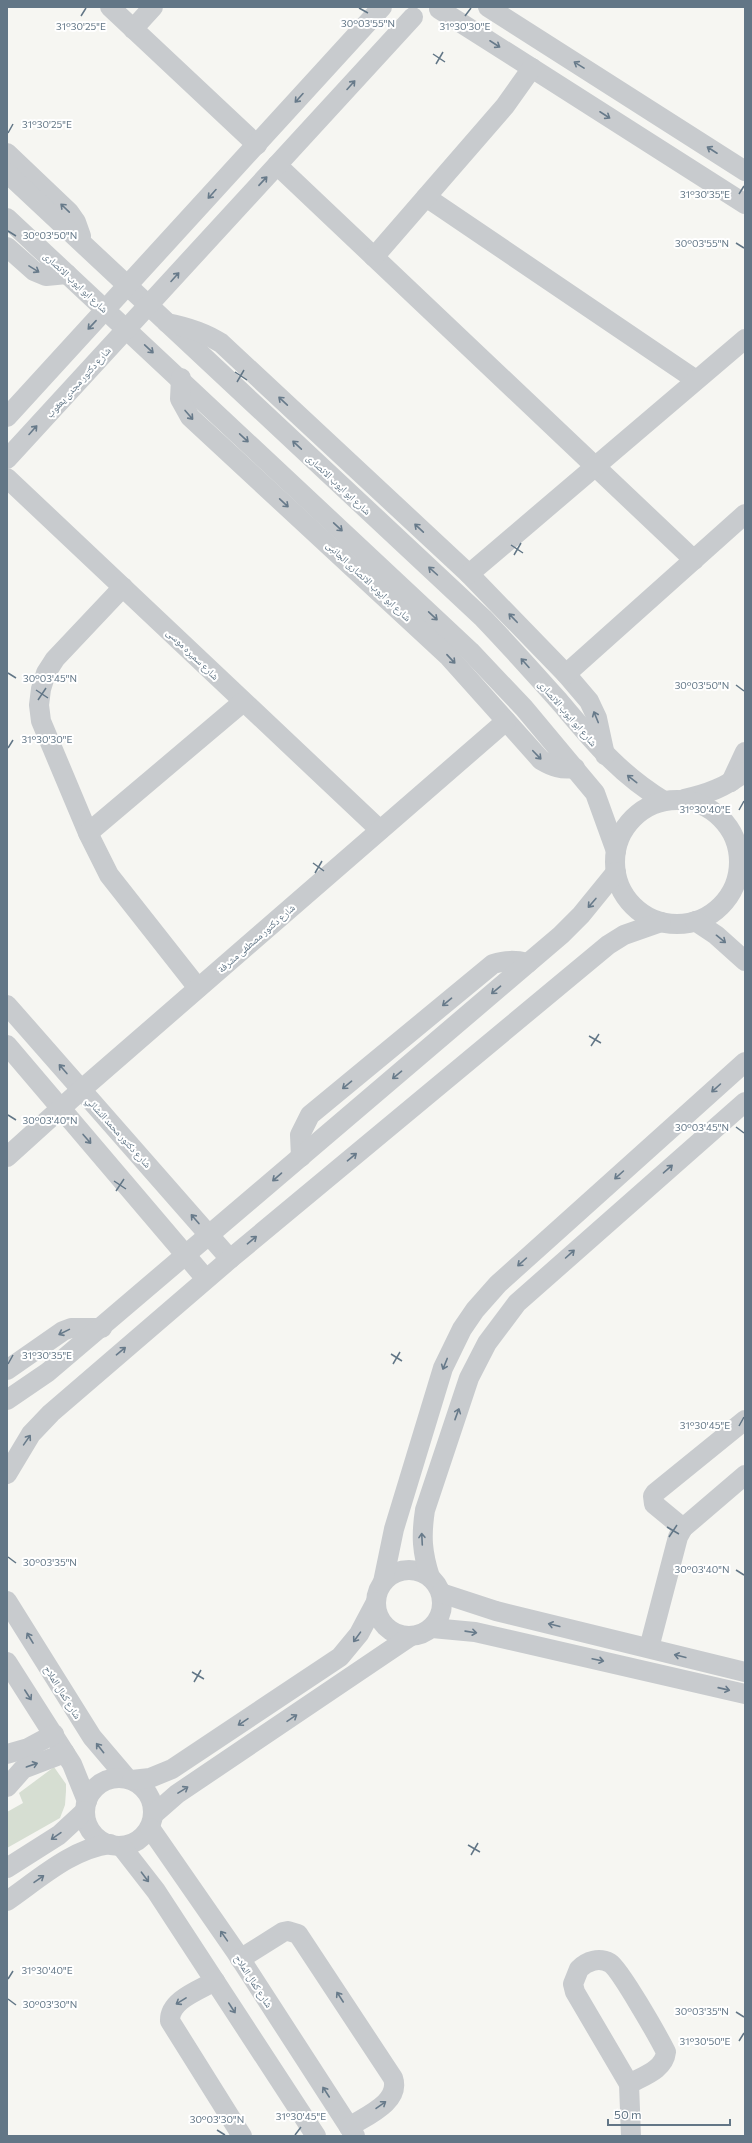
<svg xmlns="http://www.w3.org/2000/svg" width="752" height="2143" viewBox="0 0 752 2143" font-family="Commissioner,'Noto Naskh Arabic',sans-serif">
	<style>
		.green { fill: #d6ded2 }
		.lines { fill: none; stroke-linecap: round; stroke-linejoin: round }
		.minor { stroke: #c8cbce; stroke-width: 20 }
		.oneway { stroke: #677a8a }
		.ticks { fill: none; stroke: #627686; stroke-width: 1.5 }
		.labels { text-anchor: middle; stroke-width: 4; stroke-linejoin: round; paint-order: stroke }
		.street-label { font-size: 10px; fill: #627686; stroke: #fff }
		.ticks-label { font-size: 10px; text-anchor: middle; fill: #627686; stroke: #fff; stroke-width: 4; stroke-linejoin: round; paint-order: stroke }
	</style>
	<rect width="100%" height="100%" fill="#f6f6f2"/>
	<polygon class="green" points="54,1767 66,1784 66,1791 65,1805 60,1818 7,1848 7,1812 23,1803 19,1793"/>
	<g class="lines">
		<g class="minor">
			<polyline points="110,7 257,145"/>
			<polyline points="488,7 745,171"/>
			<polyline points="439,9 745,204"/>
			<polyline points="133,29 153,7"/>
			<polyline points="7,153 69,212 76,222 81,236"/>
			<polyline points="277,165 694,560"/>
			<path d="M7 173 483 618C509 645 534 673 559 701 593 741 618 773 664 801"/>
			<polyline points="426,197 696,380"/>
			<polyline points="7,218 470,651 524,708 595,793 616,851"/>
			<polyline points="7,247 34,271 46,276 67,274"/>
			<polyline points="374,257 505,106 532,68"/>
			<path d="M167 323C188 327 204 332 221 343L469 574 566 674 589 701 597 718 605 755"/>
			<path d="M181 378 180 399 190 417 449 657 541 760C553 767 561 770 575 768"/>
			<polyline points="7,417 382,7"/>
			<polyline points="7,459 413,17"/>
			<polyline points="7,478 380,830"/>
			<polyline points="469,574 745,339"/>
			<polyline points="123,587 55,659 46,673 41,689 39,705 41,721 88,833 109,875 198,988"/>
			<polyline points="566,674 745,514"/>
			<polyline points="731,782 745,752"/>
			<path d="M684 799C707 794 726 787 745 772"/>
			<circle cx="677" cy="862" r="62"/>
			<polyline points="88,833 243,702"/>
			<polyline points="695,921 716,935 745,961"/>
			<polyline points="7,1005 230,1259"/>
			<polyline points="7,1045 206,1279"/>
			<polyline points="7,1157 81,1090 506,721"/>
			<path d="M301 1157 300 1135 310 1115 493 964C506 960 515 960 528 963"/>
			<polyline points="7,1370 63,1331 71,1328 102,1328"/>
			<polyline points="7,1400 48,1372 561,935 581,915 616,872"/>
			<polyline points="7,1474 31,1434 51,1413 230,1259 608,945 624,935 661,922"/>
			<polyline points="683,1528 654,1504 653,1496 655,1493 745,1420"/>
			<circle cx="409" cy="1603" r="33"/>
			<path d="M430 1577C422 1552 421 1536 425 1510L469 1378 487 1343 517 1303 745 1102"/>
			<polyline points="383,1582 394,1529 443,1368 462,1329 475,1310 498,1284 745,1062"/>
			<polyline points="441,1593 496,1611 745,1672"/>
			<polyline points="7,1601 92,1737 126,1777"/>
			<polyline points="432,1628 475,1632 745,1694"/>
			<polyline points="649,1648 678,1537 683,1528 745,1475"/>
			<polyline points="7,1662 72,1764 87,1801"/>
			<polyline points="7,1754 28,1748 54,1734"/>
			<circle cx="119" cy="1812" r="34"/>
			<polyline points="132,1780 150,1778 172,1769 340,1657 359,1634 376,1602"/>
			<polyline points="7,1787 23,1769 65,1753"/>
			<polyline points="153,1815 177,1794 411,1636"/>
			<polyline points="150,1828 236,1952 355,2136"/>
			<polyline points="121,1846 156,1891 316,2136"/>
			<polyline points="7,1868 59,1835 85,1811"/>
			<path d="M7 1901C39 1879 71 1849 110 1844"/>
			<path d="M240 1959 283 1932 288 1931 298 1934 393 2078C401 2102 366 2116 349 2127"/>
			<path d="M215 1981C200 1990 169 2000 170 2021L242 2136"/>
			<path d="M629 2084C643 2076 664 2070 666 2052 659 2038 620 1969 610 1963 599 1957 587 1961 579 1969L573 1984 575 1992 629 2084 631 2136"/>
		</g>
	</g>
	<defs><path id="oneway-shaft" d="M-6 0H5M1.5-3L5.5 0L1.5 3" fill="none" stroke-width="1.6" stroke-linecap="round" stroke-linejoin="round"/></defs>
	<g class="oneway">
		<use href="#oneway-shaft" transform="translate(495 44) rotate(33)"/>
		<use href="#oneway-shaft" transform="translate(579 65) rotate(-148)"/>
		<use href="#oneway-shaft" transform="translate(351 85) rotate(-48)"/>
		<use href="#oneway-shaft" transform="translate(299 98) rotate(132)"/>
		<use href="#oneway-shaft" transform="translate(605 115) rotate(33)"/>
		<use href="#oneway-shaft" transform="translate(712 150) rotate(-147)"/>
		<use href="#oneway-shaft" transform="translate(263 181) rotate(-47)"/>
		<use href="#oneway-shaft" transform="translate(212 194) rotate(132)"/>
		<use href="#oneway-shaft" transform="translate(65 208) rotate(-136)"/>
		<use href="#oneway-shaft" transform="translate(34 269) rotate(32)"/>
		<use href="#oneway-shaft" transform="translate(175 277) rotate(-48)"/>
		<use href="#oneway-shaft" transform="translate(92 325) rotate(133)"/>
		<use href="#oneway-shaft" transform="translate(149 349) rotate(43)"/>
		<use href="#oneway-shaft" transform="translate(283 401) rotate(-137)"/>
		<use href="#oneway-shaft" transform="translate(189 415) rotate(49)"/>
		<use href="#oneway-shaft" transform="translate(33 430) rotate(-48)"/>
		<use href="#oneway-shaft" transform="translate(244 438) rotate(43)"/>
		<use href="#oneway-shaft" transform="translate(297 445) rotate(-137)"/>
		<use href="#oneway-shaft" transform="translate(284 503) rotate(43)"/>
		<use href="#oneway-shaft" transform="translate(338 527) rotate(43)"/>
		<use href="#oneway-shaft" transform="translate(419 528) rotate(-137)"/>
		<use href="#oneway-shaft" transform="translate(433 571) rotate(-138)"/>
		<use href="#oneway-shaft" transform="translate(433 616) rotate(43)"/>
		<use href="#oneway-shaft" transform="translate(513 618) rotate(-134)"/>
		<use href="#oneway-shaft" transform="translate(451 659) rotate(47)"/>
		<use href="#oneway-shaft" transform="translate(525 663) rotate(-132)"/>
		<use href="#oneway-shaft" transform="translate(596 717) rotate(-112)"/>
		<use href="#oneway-shaft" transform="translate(537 755) rotate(46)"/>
		<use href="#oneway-shaft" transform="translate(632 779) rotate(-142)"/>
		<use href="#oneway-shaft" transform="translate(592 903) rotate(131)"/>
		<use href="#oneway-shaft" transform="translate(721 939) rotate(39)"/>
		<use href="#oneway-shaft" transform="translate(496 990) rotate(140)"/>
		<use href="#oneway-shaft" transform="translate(447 1002) rotate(140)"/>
		<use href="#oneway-shaft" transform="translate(63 1069) rotate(-131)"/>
		<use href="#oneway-shaft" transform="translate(397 1075) rotate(140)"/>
		<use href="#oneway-shaft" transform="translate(347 1085) rotate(140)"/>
		<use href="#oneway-shaft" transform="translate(716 1088) rotate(138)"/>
		<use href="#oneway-shaft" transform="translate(87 1139) rotate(49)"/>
		<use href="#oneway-shaft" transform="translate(352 1157) rotate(-40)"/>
		<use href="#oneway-shaft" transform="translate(668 1169) rotate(-41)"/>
		<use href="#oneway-shaft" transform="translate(619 1175) rotate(138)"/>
		<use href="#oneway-shaft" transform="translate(277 1177) rotate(139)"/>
		<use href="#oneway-shaft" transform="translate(195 1219) rotate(-131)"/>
		<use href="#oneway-shaft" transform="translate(252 1240) rotate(-40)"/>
		<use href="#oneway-shaft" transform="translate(570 1254) rotate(-42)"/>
		<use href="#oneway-shaft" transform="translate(522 1262) rotate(138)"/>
		<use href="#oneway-shaft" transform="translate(64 1332) rotate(154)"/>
		<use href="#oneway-shaft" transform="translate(121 1351) rotate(-40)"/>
		<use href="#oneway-shaft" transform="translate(445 1364) rotate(112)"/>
		<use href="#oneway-shaft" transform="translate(457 1414) rotate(-70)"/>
		<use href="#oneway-shaft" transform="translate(27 1440) rotate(-55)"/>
		<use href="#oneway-shaft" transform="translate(422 1539) rotate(-93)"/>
		<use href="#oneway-shaft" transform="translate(554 1625) rotate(-166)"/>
		<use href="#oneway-shaft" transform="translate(471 1632) rotate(8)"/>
		<use href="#oneway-shaft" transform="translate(357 1637) rotate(126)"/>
		<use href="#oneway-shaft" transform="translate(30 1638) rotate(-121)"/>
		<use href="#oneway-shaft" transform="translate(680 1656) rotate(-166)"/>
		<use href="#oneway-shaft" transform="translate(598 1660) rotate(12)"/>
		<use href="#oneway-shaft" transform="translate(724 1689) rotate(13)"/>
		<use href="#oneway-shaft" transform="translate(28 1695) rotate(57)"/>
		<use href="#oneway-shaft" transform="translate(292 1718) rotate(-34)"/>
		<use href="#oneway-shaft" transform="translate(243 1722) rotate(146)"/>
		<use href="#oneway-shaft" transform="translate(100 1748) rotate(-128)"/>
		<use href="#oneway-shaft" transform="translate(32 1765) rotate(-19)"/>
		<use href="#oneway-shaft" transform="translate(183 1790) rotate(-32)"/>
		<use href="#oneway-shaft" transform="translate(56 1836) rotate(145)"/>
		<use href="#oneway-shaft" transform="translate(145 1877) rotate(53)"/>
		<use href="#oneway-shaft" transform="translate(39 1879) rotate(-35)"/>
		<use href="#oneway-shaft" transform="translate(224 1936) rotate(-125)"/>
		<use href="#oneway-shaft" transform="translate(340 1997) rotate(-123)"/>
		<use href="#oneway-shaft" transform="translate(181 2001) rotate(148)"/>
		<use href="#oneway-shaft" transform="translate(232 2008) rotate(57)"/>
		<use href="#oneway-shaft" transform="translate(326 2092) rotate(-123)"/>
		<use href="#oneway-shaft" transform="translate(381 2105) rotate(-35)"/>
	</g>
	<path class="ticks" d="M359 8 368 13M81 16 86 8M465 16 471 8M433 54 445 62M436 64 443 52M8 133 13 124M739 194 744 186M8 231 16 236M736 243 744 248M235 372 247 380M237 382 244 370M511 545 523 553M514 555 521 543M8 673 16 678M736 685 744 691M36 690 48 698M38 700 46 688M8 748 13 740M739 810 744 801M313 863 324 871M315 873 322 861M589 1036 601 1043M591 1046 599 1034M8 1115 16 1120M736 1127 744 1133M114 1181 126 1189M116 1191 124 1179M391 1354 402 1361M8 1364 13 1355M393 1364 400 1352M739 1426 744 1417M667 1527 679 1534M669 1537 677 1525M8 1557 16 1563M736 1570 744 1575M192 1672 204 1679M194 1682 201 1670M468 1845 480 1852M471 1855 478 1843M8 1979 13 1971M8 1999 16 2005M736 2012 744 2017M739 2041 744 2033M217 2130 225 2135M295 2135 301 2127"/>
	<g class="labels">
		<g class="street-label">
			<text transform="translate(76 282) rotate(43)" y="4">شارع ابو ايوب الانصارى</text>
			<text transform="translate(78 382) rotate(-48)" y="4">شارع دكتور مجدى يعقوب</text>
			<text transform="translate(339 484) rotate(43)" y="4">شارع ابو ايوب الانصارى</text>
			<text transform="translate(369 581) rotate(43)" y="4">شارع ابو ايوب الانصارى الجانبى</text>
			<text transform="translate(193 654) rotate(44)" y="4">شارع سميره موسى</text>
			<text transform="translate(568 713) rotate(49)" y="4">شارع ابو ايوب الانصارى</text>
			<text transform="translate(256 938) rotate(-41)" y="4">شارع دكتور مصطفى مشرفة</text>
			<text transform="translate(119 1132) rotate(48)" y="4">شارع دكتور محمد النشائي</text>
			<text transform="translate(63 1692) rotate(58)" y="4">شارع كمال الملاح</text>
			<text transform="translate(254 1981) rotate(57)" y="4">شارع كمال الملاح</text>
		</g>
	</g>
	<g class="ticks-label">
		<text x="368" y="27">30°03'55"N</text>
		<text x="81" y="30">31°30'25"E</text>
		<text x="465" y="30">31°30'30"E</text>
		<text x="47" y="128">31°30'25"E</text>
		<text x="705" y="198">31°30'35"E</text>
		<text x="50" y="239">30°03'50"N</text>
		<text x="702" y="247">30°03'55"N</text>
		<text x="50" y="682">30°03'45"N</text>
		<text x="702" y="689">30°03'50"N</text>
		<text x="47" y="743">31°30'30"E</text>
		<text x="705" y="813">31°30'40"E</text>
		<text x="50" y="1124">30°03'40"N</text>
		<text x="702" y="1131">30°03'45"N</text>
		<text x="47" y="1359">31°30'35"E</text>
		<text x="705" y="1429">31°30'45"E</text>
		<text x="50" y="1566">30°03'35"N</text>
		<text x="702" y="1573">30°03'40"N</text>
		<text x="47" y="1974">31°30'40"E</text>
		<text x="50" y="2008">30°03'30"N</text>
		<text x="702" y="2015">30°03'35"N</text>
		<text x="705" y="2045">31°30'50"E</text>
		<text x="301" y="2120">31°30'45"E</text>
		<text x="217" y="2123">30°03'30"N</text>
	</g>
	<rect width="752" height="2143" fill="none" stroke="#627686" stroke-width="16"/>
	<path d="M608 2119v6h122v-6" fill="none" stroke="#627686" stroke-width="2"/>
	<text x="614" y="2119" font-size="12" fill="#627686" stroke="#ffffff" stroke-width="3" paint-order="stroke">50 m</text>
</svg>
